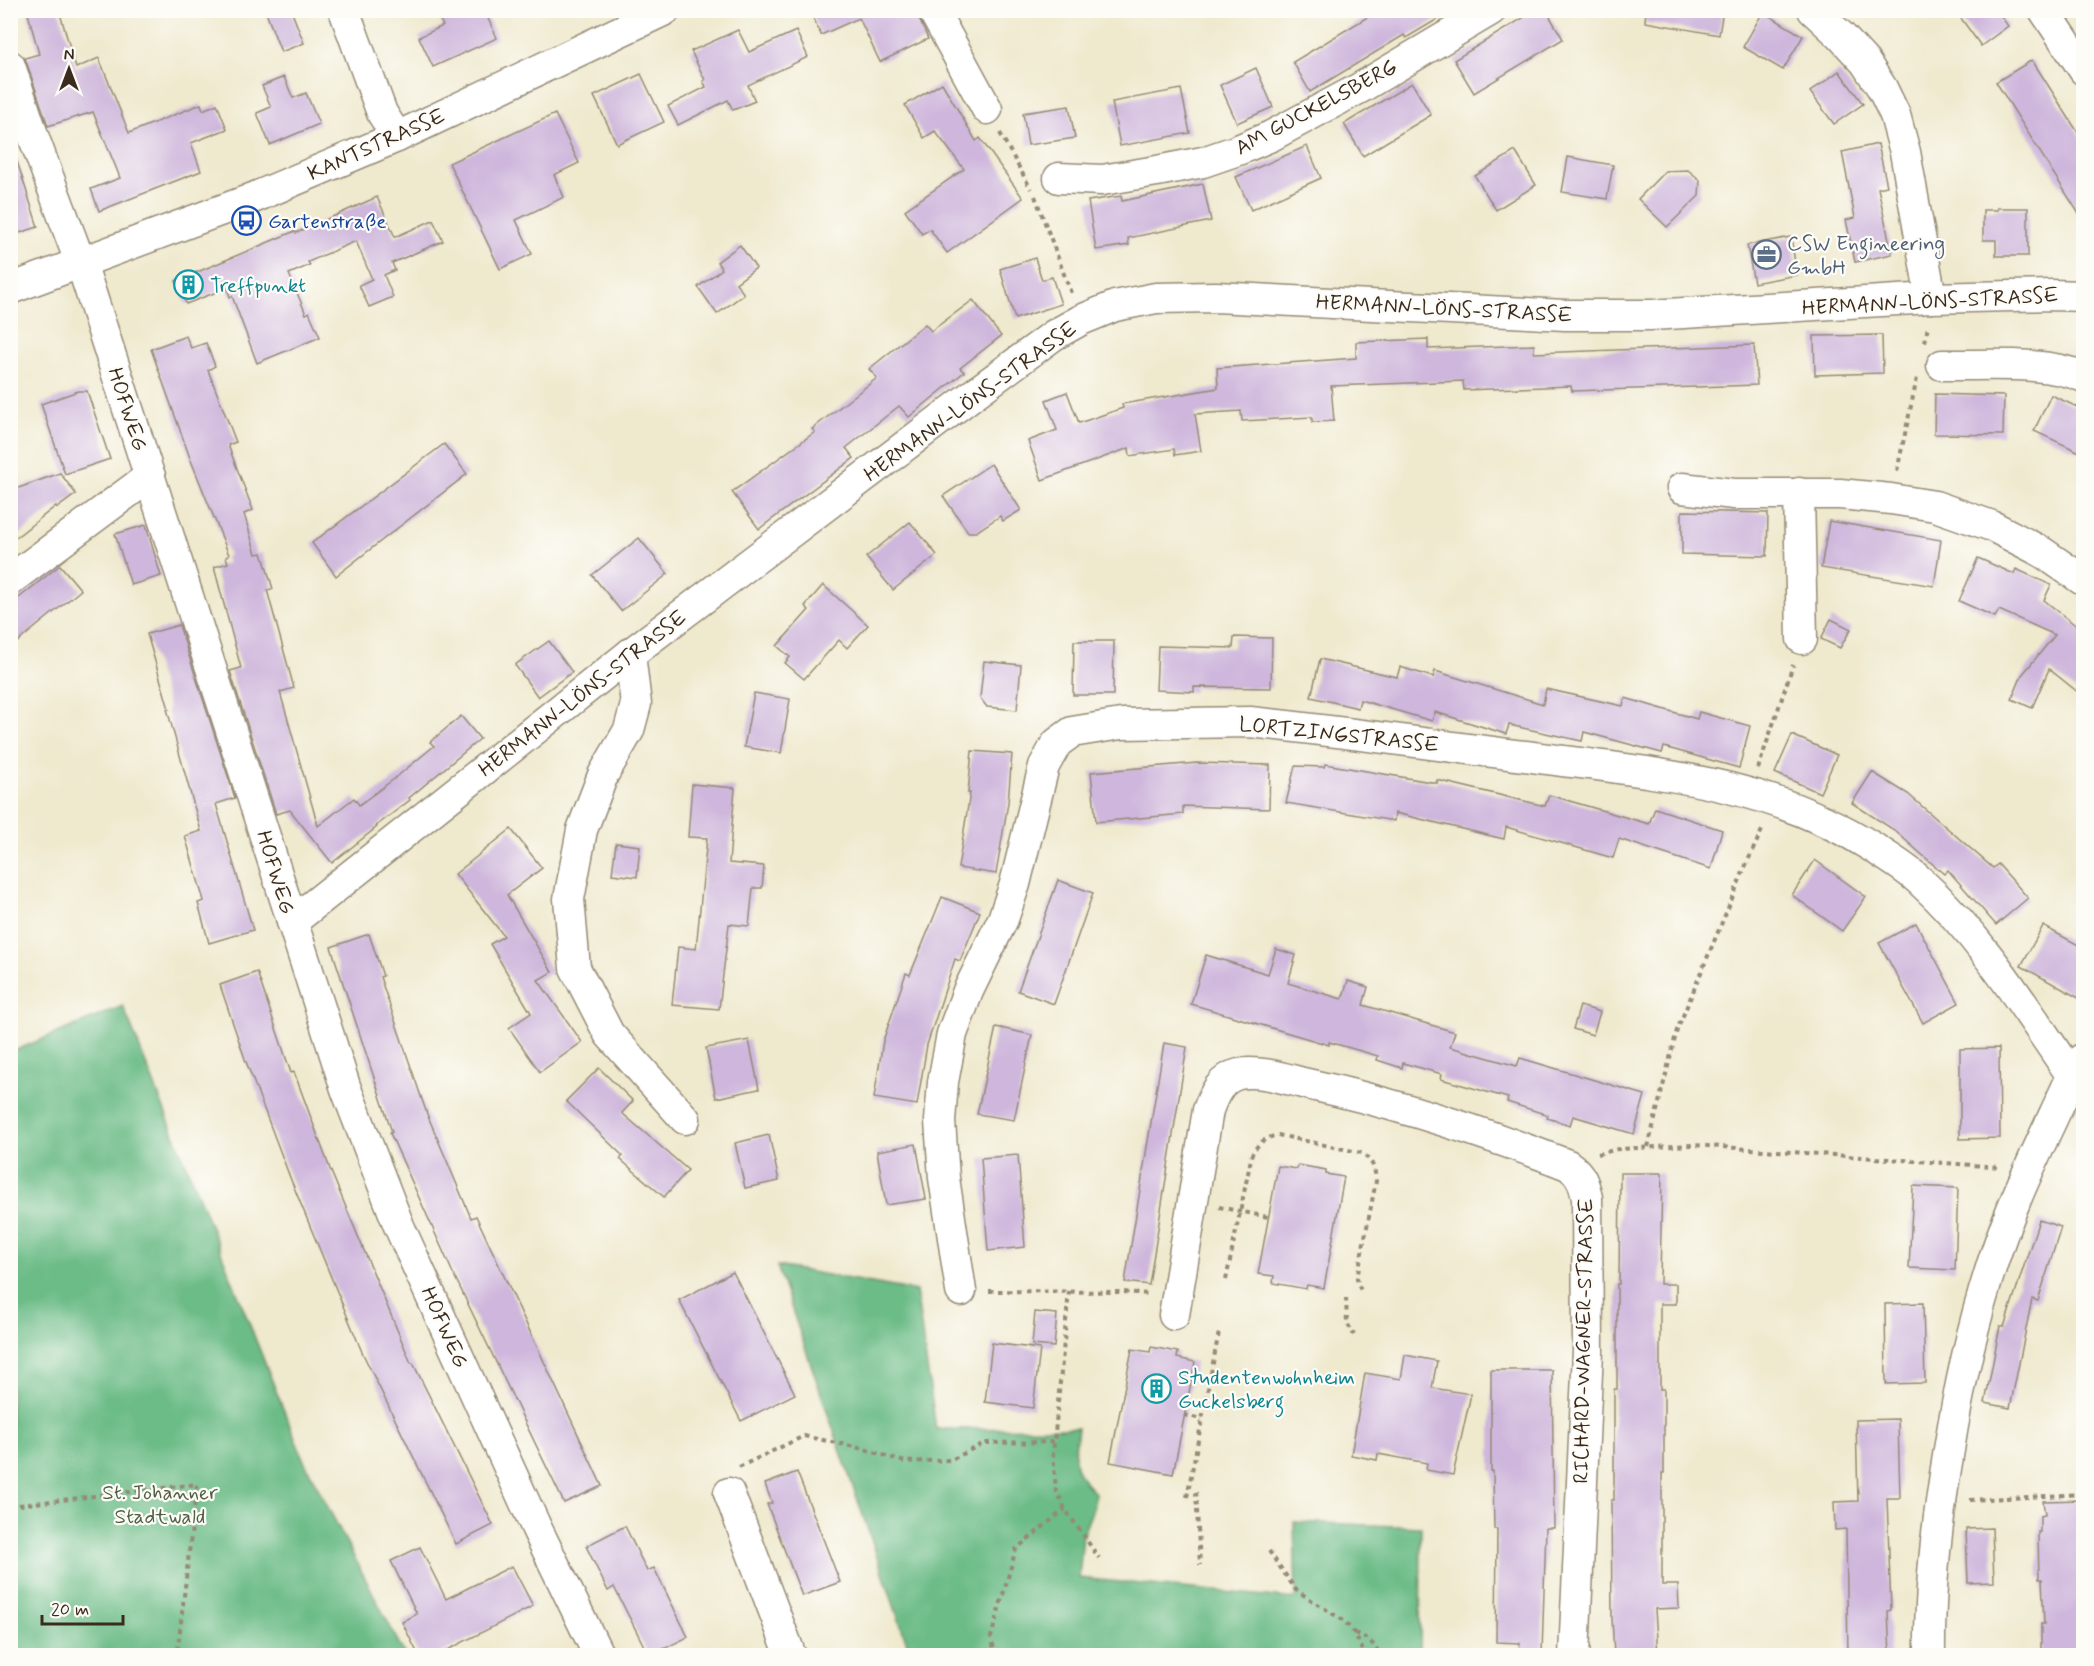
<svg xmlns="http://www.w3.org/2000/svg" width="2094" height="1666" viewBox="0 0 2094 1666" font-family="Mynerve,sans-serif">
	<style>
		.forest { fill: #6cbc87; stroke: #547352; stroke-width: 1.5 }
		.building { fill: #ceb6dc }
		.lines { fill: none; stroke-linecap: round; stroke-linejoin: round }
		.minor-casing { stroke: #958a76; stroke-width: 33 }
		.path { stroke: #958a76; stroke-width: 4; stroke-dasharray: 4.5 4.5; stroke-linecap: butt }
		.minor { stroke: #fff; stroke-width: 30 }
		.labels { text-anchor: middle; stroke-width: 4.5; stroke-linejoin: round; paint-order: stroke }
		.street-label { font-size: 21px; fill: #3b2a1e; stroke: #fdfcf7 }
		.transit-label { font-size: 21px; fill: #164399; stroke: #fdfcf7; text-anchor: start }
		.service-label { font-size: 21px; fill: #4e5e75; stroke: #fdfcf7; text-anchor: start }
		.culture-label { font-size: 21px; fill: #0d838f; stroke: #fdfcf7; text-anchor: start }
		.park-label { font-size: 21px; fill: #516045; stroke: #fdfcf7 }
	</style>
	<rect width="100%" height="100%" fill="#fdfcf7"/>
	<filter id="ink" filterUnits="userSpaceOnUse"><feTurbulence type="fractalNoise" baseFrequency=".0167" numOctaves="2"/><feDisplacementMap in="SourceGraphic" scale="12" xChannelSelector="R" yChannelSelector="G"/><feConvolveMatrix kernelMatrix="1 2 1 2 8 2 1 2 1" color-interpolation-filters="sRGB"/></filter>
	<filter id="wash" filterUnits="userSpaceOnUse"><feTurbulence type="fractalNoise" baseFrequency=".008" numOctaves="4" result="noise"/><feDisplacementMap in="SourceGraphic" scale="24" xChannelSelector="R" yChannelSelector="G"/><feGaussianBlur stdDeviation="1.35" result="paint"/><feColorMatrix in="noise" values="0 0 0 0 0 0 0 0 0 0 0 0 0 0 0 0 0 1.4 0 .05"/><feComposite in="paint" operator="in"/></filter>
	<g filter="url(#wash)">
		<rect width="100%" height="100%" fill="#efe9ce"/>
		<g class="forest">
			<polygon points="123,1006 304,1461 405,1655 11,1655 11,1052"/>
			<path d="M777 1266 916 1291 936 1429 1078 1428C1073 1462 1071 1470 1096 1494L1092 1511 1083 1534 1079 1578 1296 1599 1294 1522 1421 1527 1420 1655H911Z"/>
		</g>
		<g id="blocks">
			<g class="building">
				<polygon points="27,10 59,10 76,68 99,58 129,133 201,104 203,110 217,104 227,129 191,143 201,171 99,211 91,189 120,178 117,170 93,112 48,126 25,58 39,54"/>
				<polygon points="265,10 291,10 304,43 281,52"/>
				<polygon points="435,10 484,10 497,38 433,67 419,37 443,26"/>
				<polygon points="810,10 915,10 928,39 880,62 859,18 821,35"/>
				<polygon points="1379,10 1453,10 1406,38 1404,35 1310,92 1293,62"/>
				<polygon points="1536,10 1546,10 1563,39 1474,93 1454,60"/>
				<polygon points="1646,10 1723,10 1719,35 1645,22"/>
				<polygon points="1955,10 1997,10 2008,26 1981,46"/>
				<polygon points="1763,12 1803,36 1783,70 1743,47"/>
				<polygon points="738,30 749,52 796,31 808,57 748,85 755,101 733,110 728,100 678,125 668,106 706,87 703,81 705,80 691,51"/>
				<polygon points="2032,60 2084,142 2084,222 1996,82"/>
				<polygon points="1256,68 1273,107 1237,123 1220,85"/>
				<polygon points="1839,71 1863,104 1834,124 1810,92"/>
				<polygon points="641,74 664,122 617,144 594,96"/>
				<polygon points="284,77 293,98 306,93 319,124 270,145 257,113 271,107 262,86"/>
				<polygon points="942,83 976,141 980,138 1023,198 947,253 930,229 922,234 905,210 964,169 935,131 924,138 905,105"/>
				<polygon points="1412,83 1431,115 1363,156 1344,124"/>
				<polygon points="1181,89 1190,133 1120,146 1112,102"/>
				<polygon points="1069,106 1075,138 1028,145 1023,113"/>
				<polygon points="555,114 579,163 554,175 564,197 516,220 532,254 500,269 449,163"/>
				<polygon points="1878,144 1887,186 1878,188 1892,254 1855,262 1846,220 1855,218 1842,152"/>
				<polygon points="1307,146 1321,178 1251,210 1236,177"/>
				<polygon points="1515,151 1536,185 1496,210 1475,176"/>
				<polygon points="15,155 38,227 10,236 10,156"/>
				<polygon points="1568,157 1613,165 1607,199 1562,192"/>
				<polygon points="1688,170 1700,180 1699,196 1667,227 1638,199 1665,171"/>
				<polygon points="1203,184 1211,221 1128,238 1129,245 1096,250 1088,201 1121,196 1122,201"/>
				<polygon points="377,197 395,237 433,220 443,241 392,263 395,270 384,275 393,297 369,307 359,285 372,279 356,241 308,262 310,265 289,274 306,314 309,312 320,337 257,363 232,296 230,297 227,288 186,304 176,281 295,231 296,233"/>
				<polygon points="1997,208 2028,208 2028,256 1996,256 1996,240 1983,240 1983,210 1997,210"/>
				<polygon points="1791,237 1797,275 1754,283 1747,245"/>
				<polygon points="740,245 756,268 736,283 744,294 717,314 698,287 722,269 717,262"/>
				<polygon points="1035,258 1042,280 1052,277 1061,304 1015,319 1000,269"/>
				<polygon points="973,300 1001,336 960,368 964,372 909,417 899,406 846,448 854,458 759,529 732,492 815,432 812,429 877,378 869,369 925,324 931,331"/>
				<polygon points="1882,335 1883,373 1815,375 1814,336"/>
				<polygon points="186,336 191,348 206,343 215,366 208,370 236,442 228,445 253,510 244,514 256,554 262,553 273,589 267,590 294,688 280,692 318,826 354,798 359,805 394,779 434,746 430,742 461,716 480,739 409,798 410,800 376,826 377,827 332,863 290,810 276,814 230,671 241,668 214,567 228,563 226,557 229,555 190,458 151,349"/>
				<polygon points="1428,339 1428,349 1534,345 1534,353 1754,345 1757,385 1572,391 1571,386 1464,390 1463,381 1331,386 1334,421 1312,422 1312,417 1242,421 1241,411 1195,414 1201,451 1175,455 1174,449 1130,456 1129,448 1042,480 1028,441 1057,430 1046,400 1067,392 1079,423 1123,408 1122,404 1218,388 1217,368 1356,358 1356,342"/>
				<polygon points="78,391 87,391 110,459 65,474 41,404"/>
				<polygon points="1935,394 2004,396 2003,435 1934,434"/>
				<polygon points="2051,395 2084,410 2084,454 2034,431"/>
				<polygon points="444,444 467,474 336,576 312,543"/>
				<polygon points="991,464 1021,510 1003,521 1000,516 976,532 968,532 943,496"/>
				<polygon points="60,473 76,494 57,508 56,506 10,542 10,491"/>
				<polygon points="1682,511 1768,513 1767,556 1682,554"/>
				<polygon points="1829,521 1941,540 1934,586 1821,568"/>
				<polygon points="910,522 937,555 893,590 866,557"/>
				<polygon points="146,525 161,576 131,585 115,534"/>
				<polygon points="639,538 668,574 621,611 592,575"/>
				<polygon points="1978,558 2014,574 2016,569 2051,585 2044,600 2084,632 2084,697 2049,669 2032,708 2012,699 2022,675 2055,635 1999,610 1995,617 1959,601"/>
				<polygon points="60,565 81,590 10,648 10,605"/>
				<polygon points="823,585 868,625 847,648 839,640 804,679 785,663 790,657 777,646 809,610 805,606"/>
				<polygon points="1831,619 1851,629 1840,648 1821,639"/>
				<polygon points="179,625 235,798 216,804 253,930 209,943 198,903 204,901 185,836 201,831 167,709 169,709 147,634"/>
				<polygon points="1234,637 1272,638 1271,688 1194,687 1194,692 1156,690 1158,646 1233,648"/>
				<polygon points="549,641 572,672 538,697 515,665"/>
				<polygon points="1074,641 1114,641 1113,695 1073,695"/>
				<polygon points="1320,659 1397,677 1400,667 1433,677 1435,671 1543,704 1546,689 1623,706 1625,698 1697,719 1699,712 1750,726 1739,768 1664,747 1662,753 1584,732 1582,741 1509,725 1506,734 1435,712 1432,721 1360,700 1358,708 1311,697"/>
				<polygon points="984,661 1021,665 1017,710 987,707 980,698"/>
				<polygon points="754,693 790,699 781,753 744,747"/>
				<polygon points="1792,735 1837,755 1820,793 1775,773"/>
				<polygon points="972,751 1012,754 1008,803 996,874 958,868 970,793 968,793"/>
				<polygon points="1197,763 1270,765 1269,809 1183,806 1183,814 1096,822 1091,772"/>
				<polygon points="1325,764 1437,783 1437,780 1545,806 1549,795 1649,824 1655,808 1722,830 1711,869 1619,839 1613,858 1506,827 1504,839 1395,813 1394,821 1286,803 1295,766 1324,767"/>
				<polygon points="1872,772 1908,794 1993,868 1998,864 2028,898 1996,925 1948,870 1944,874 1894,830 1852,803"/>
				<polygon points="692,784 735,788 729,863 764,866 762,888 753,888 749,926 729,924 719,1009 672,1005 678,947 696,949 707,838 688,837"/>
				<polygon points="511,829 542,868 507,895 552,972 538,980 582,1042 540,1072 509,1028 531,1013 490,944 504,936 455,874"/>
				<polygon points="616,843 640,846 637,877 612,874"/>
				<polygon points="1815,860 1866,897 1842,931 1792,895"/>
				<polygon points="1058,880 1093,893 1054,1004 1018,991"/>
				<polygon points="942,897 980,912 960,961 955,959 927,1045 917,1105 874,1098 883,1041 906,973 910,975"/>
				<polygon points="1916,923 1959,1003 1923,1023 1879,943"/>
				<polygon points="2043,926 2084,948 2084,1001 2021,966"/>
				<polygon points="369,934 383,976 380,977 427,1114 444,1154 471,1218 476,1216 602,1486 564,1503 452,1271 390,1133 392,1132 331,947"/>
				<polygon points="1276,949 1296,955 1288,983 1342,999 1348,981 1368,987 1363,1005 1455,1032 1450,1047 1517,1066 1520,1058 1645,1095 1634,1134 1573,1116 1570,1125 1547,1118 1548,1115 1507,1102 1508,1098 1441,1079 1442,1074 1403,1063 1402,1068 1377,1060 1378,1056 1329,1042 1329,1045 1191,1004 1206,955 1268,974"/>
				<polygon points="257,972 291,1073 294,1072 330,1169 411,1363 413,1363 493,1525 456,1544 362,1352 291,1180 245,1059 220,985"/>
				<polygon points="1580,1006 1600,1012 1593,1035 1573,1029"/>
				<polygon points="996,1027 1032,1035 1014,1120 977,1114"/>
				<polygon points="749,1040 759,1089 716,1098 706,1048"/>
				<polygon points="1164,1043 1187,1047 1149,1285 1125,1282"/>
				<polygon points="1999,1048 2000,1138 1960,1139 1960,1049"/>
				<polygon points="599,1068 633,1101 622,1113 688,1170 664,1197 620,1159 623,1156 566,1101"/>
				<polygon points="769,1135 779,1181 745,1188 735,1143"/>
				<polygon points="916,1144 926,1199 886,1205 877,1151"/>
				<polygon points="1018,1155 1025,1247 988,1251 981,1158"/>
				<polygon points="1298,1165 1326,1170 1326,1174 1344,1177 1324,1288 1307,1285 1306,1289 1273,1283 1274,1276 1258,1274 1278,1166 1297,1169"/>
				<polygon points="1620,1173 1662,1173 1660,1284 1676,1284 1676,1304 1660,1304 1660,1389 1664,1389 1664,1473 1662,1473 1662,1585 1678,1585 1679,1608 1655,1609 1658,1655 1614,1655 1612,1618 1611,1500 1614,1500 1614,1389 1617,1389 1617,1284 1619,1284"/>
				<polygon points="1913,1186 1958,1188 1955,1270 1909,1268"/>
				<polygon points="2039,1220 2061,1227 2038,1301 2032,1299 2010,1408 1985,1403 2000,1326 2004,1327"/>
				<polygon points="733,1272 795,1394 741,1421 679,1300"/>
				<polygon points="1923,1303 1925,1383 1886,1384 1885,1304"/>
				<polygon points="1035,1312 1057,1314 1054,1347 1032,1345"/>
				<polygon points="992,1343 1040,1349 1033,1408 985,1402"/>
				<polygon points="1151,1347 1178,1352 1177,1358 1195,1362 1173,1474 1110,1462 1132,1349 1150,1352"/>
				<polygon points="1405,1355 1437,1361 1432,1388 1471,1394 1453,1475 1426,1470 1427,1463 1378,1454 1377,1460 1351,1455 1365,1373 1401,1379"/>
				<polygon points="1491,1370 1552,1370 1554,1528 1546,1528 1542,1654 1519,1654 1520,1643 1496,1642 1497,1529 1494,1529 1493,1471 1491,1471"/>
				<polygon points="1898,1419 1900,1498 1887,1498 1891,1610 1888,1611 1890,1656 1848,1656 1846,1529 1835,1530 1834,1502 1858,1501 1856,1420"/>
				<polygon points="797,1472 840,1582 802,1596 767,1504 772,1503 765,1484"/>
				<polygon points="2083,1500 2084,1656 2041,1656 2041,1624 2044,1624 2042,1579 2039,1579 2038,1532 2040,1532 2040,1516 2045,1515 2043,1501"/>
				<polygon points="625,1526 647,1571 654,1568 688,1637 649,1656 614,1587 608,1591 586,1546"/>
				<polygon points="1992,1528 1994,1582 1968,1583 1966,1529"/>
				<polygon points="420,1547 446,1599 512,1566 533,1606 436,1656 419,1656 402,1622 417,1614 391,1561"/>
			</g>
		</g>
	</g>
	<g filter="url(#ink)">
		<use href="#blocks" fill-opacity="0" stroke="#958a76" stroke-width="1.5"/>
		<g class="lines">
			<defs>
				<g id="minor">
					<polyline points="344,10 382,113 397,137"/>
					<polyline points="933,10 987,109"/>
					<polyline points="1813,10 1841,36 1865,62 1882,88 1895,115 1905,152 1931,298"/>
					<polyline points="2044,10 2084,70"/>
					<polyline points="10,66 35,141 86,278 346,1089 399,1226 536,1527 599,1656"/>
					<polyline points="1059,178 1102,180 1157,171 1203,162 1238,150 1271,136 1360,88 1491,10"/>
					<polyline points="10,289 246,201 397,137 665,10"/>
					<path d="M1942 365C1986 366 2043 360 2084 377"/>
					<polyline points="1682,488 1734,494 1840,494 1891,499 1935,506 1992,526 2042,552 2084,581"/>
					<polyline points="1799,493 1802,639"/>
					<polyline points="10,580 150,476"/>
					<polyline points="630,654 636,704 629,730 603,775 582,830 569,899 575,968 609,1034 685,1119"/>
					<polyline points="292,922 630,654 971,396 1054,335 1081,320 1115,306 1156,298 1216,297 1565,315 1651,315 1931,298 2051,295 2084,296"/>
					<path d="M961 1291 944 1178 940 1121 943 1082 952 1034 968 991 1003 919 1015 884 1044 766 1057 743 1072 732 1121 724 1250 722 1278 725C1360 734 1443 746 1525 756 1649 773 1765 779 1874 848 1889 858 1906 868 1919 880 1981 936 2025 1008 2072 1076"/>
					<path d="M1174 1315 1208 1110C1214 1094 1221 1078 1239 1074 1261 1070 1286 1079 1307 1084 1396 1103 1483 1132 1568 1165 1581 1174 1584 1183 1587 1198L1588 1351 1574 1656"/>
					<polyline points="729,1493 791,1656"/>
					<path d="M1930 1656C1929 1589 1937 1522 1948 1456 1961 1372 1980 1289 2012 1209 2030 1164 2052 1120 2072 1076L2082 1059"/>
				</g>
			</defs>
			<use href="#minor" class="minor-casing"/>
			<g class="path">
				<polyline points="1000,133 1031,189"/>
				<polyline points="1035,196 1071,293"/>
				<polyline points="1925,342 1928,326"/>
				<polyline points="1897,471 1917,378"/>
				<polyline points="1758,769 1793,665"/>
				<polyline points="1648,1147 1677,1030 1746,865 1763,828"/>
				<polyline points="1598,1154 1618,1149 1694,1145 2000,1167"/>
				<polyline points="1219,1207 1268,1217"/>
				<path d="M1226 1280 1252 1154C1259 1142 1265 1138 1278 1135L1362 1153C1372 1161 1375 1167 1376 1181L1357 1278 1358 1285 1362 1291"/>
				<polyline points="989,1291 1123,1292 1149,1294"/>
				<polyline points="1069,1291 1053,1453 1056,1490 1065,1509 1099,1558"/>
				<polyline points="1346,1298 1347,1323 1354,1335"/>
				<polyline points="1184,1415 1202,1419"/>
				<polyline points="739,1467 804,1436 864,1449 905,1462 951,1460 984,1443 1054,1442"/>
				<polyline points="1196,1492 1200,1565"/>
				<polyline points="1187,1497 1219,1332"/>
				<polyline points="1970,1500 2084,1494"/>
				<polyline points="10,1506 197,1484 177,1656"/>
				<polyline points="1269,1551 1296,1590 1344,1621 1354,1633 1366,1656"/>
				<path d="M1355 1633C1367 1638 1375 1643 1380 1656"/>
				<polyline points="996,1656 991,1637 1016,1549 1065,1509"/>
			</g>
			<use href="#minor" class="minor"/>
		</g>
	</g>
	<defs>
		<symbol id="bus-ring" viewBox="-11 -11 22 22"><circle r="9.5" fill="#fdfcf7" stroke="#1a4fb4" stroke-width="1.5"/><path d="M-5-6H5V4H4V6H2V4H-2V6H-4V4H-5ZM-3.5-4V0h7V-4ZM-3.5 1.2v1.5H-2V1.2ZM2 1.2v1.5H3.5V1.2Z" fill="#1a4fb4"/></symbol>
		<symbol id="office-ring" viewBox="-11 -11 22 22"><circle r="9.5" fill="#fdfcf7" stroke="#5c6f8a" stroke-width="1.5"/><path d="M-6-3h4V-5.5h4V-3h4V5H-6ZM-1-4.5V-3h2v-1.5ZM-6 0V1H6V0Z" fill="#5c6f8a"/></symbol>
		<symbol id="building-ring" viewBox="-11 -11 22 22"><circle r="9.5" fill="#fdfcf7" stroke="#0f9aa8" stroke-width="1.5"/><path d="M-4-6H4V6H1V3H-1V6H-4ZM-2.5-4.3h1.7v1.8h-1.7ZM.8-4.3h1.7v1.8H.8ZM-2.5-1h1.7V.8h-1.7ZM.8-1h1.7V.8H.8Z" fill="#0f9aa8"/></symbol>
	</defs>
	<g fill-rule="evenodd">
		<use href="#bus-ring" x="230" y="204" width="33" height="33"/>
		<use href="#office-ring" x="1750" y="238" width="33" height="33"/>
		<use href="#building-ring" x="172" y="268" width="33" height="33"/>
		<use href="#building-ring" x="1140" y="1372" width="33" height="33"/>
	</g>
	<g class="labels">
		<g class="street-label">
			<text transform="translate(1316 107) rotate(-28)" y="7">AM GUCKELSBERG</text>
			<text transform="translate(376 144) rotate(-24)" y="7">KANTSTRASSE</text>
			<text transform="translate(1930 301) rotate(-3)" y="7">HERMANN-LÖNS-STRASSE</text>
			<text transform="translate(1444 308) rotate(3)" y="7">HERMANN-LÖNS-STRASSE</text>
			<text transform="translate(970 401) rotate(-36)" y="7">HERMANN-LÖNS-STRASSE</text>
			<text transform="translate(128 409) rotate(72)" y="7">HOFWEG</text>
			<text transform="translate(582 693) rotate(-38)" y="7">HERMANN-LÖNS-STRASSE</text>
			<text transform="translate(1339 734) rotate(6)" y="7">LORTZINGSTRASSE</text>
			<text transform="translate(276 872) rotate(73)" y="7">HOFWEG</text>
			<text transform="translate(445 1327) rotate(66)" y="7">HOFWEG</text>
			<text transform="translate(1583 1341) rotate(-89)" y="7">RICHARD-WAGNER-STRASSE</text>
		</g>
		<g class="transit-label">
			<text x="268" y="228">Gartenstraße</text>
		</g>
		<g class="service-label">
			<text x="1787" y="250">CSW Engineering<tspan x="1787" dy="24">GmbH</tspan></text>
		</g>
		<g class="culture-label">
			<text x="210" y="292">Treffpunkt</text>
			<text x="1178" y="1384">Studentenwohnheim<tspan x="1178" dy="24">Guckelsberg</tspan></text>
		</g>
		<g class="park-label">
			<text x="160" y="1499">St. Johanner<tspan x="160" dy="24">Stadtwald</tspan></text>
		</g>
	</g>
	<rect width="2094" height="1666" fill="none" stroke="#fdfcf7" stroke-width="36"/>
	<g transform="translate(69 69)" stroke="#fdfcf7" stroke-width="4.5" paint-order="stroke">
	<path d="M0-4.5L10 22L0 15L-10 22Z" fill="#3b2a1e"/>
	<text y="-9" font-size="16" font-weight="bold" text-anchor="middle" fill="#3b2a1e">N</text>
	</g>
	<path d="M42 1615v9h81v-9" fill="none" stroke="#3b2a1e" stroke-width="3"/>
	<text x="51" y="1615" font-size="18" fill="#3b2a1e" stroke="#fdfcf7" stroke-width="4.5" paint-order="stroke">20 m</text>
</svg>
